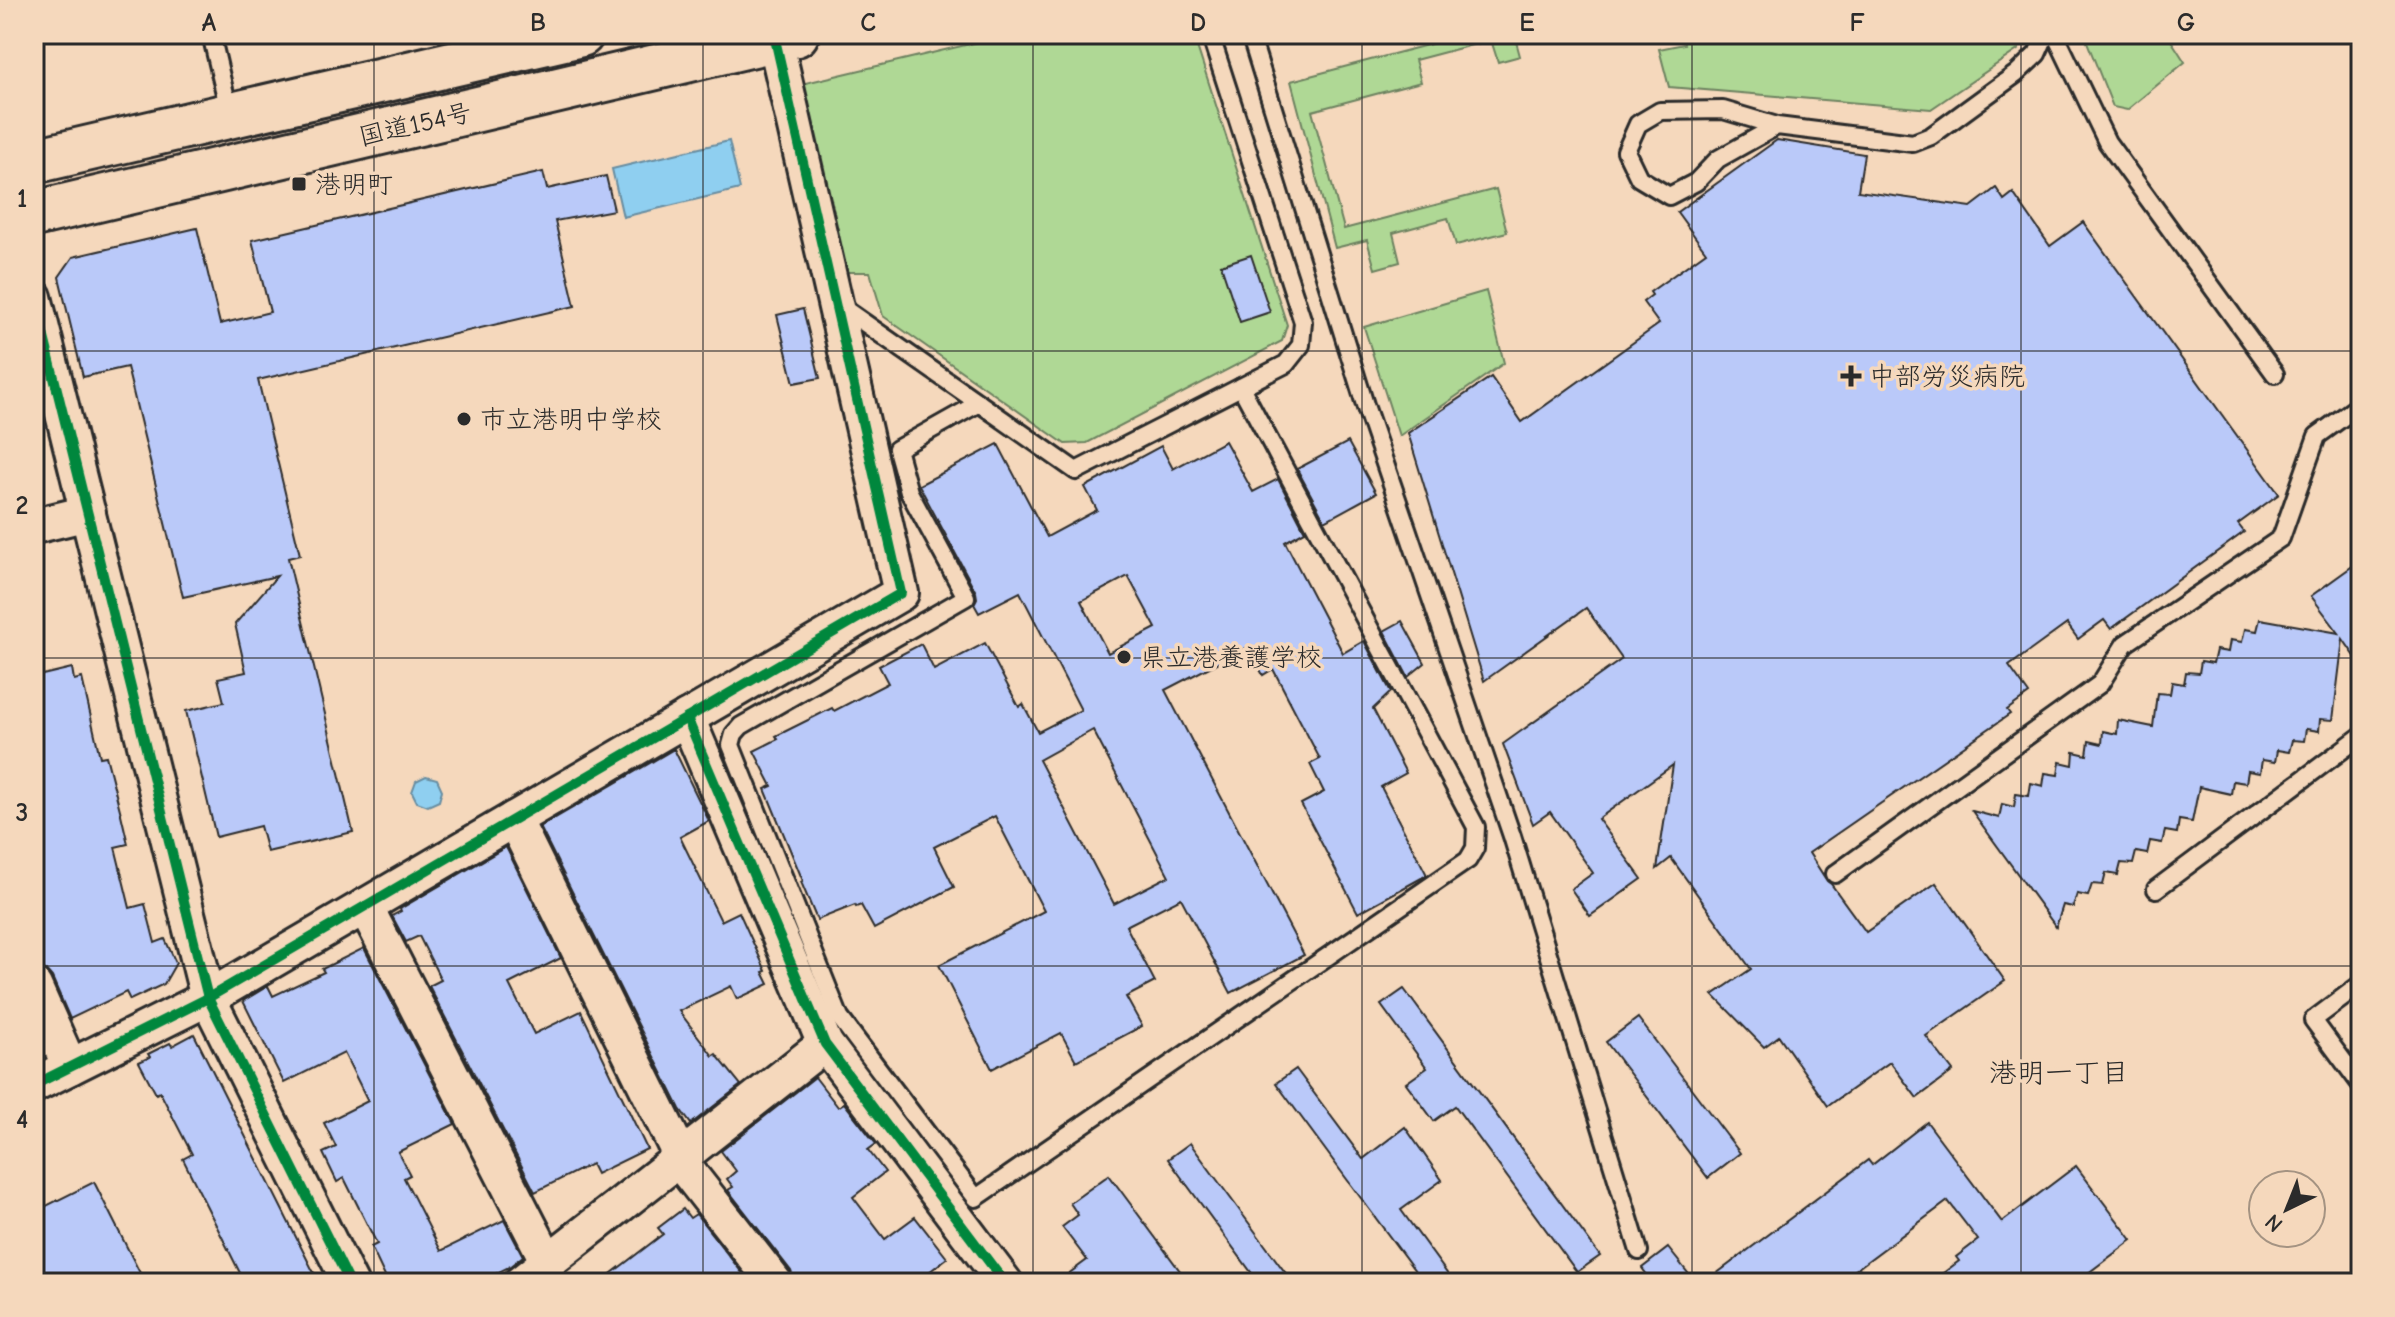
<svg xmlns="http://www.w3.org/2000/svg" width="2395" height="1317" viewBox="0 0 2395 1317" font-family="'Comic Neue','Klee One',sans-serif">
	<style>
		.green { fill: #afd895; stroke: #6d8260; stroke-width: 2 }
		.water { fill: #8fcff0; stroke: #678da1; stroke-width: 2 }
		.building { fill: #bac9f9; stroke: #2b2b2b; stroke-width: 2; fill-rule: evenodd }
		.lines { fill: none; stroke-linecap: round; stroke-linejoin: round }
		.service-casing { stroke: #2b2b2b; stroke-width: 22 }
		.minor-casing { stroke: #2b2b2b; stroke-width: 40 }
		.trunk-casing { stroke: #2b2b2b; stroke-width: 50 }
		.service { stroke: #f5d8bc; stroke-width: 16 }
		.minor { stroke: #f5d8bc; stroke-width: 34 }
		.trunk { stroke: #f5d8bc; stroke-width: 44 }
		.cycleway-casing { stroke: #f5d8bc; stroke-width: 15 }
		.cycleway { stroke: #00873e; stroke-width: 10 }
		.grid { fill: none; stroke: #2b2b2b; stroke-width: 2; stroke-opacity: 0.55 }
		.poi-dot { fill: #2b2b2b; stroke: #f5d8bc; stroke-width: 3 }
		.labels { text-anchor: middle; stroke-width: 7; stroke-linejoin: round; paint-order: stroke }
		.street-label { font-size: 26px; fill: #2b2b2b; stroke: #f5d8bc }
		.poi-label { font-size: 26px; fill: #2b2b2b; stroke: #f5d8bc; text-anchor: start }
		.neighbourhood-label { font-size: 28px; fill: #2b2b2b; stroke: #f5d8bc }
		.neatline { fill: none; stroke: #2b2b2b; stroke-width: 3 }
		.grid-label { font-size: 26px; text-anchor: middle; font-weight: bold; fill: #2b2b2b }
	</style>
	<rect width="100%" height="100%" fill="#f5d8bc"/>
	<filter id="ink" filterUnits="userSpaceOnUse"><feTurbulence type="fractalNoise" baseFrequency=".0125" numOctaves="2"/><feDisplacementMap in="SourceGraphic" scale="16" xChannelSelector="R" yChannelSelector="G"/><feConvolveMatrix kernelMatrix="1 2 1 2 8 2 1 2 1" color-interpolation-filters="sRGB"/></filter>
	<g filter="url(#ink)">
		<g class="green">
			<polygon points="1012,34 1193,34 1287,325 1282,341 1087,443 1065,444 883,316 870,272 841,272 797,85"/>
			<polygon points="1469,34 1514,34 1520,56 1498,62 1491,40 1415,60 1421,82 1312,111 1344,229 1496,189 1507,232 1456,245 1448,218 1393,233 1400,262 1375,269 1367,240 1335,248 1291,81"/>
			<polygon points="1682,34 2016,34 2019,49 1931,109 1669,87 1659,49 1684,44"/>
			<polygon points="2084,34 2167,34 2185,62 2127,110 2113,107"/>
			<polygon points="1486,291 1504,363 1399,436 1364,327"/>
		</g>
		<g class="water">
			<polygon points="729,141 740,189 623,217 612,169"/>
			<polygon points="426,776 437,779 442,790 439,801 428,806 417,802 412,792 416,781"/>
		</g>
		<g class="building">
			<polygon points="1777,140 1864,154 1858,191 1971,207 1996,188 2004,200 2013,193 2050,246 2083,222 2279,494 2238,524 2244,532 2111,629 2104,620 2078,639 2067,624 2009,666 2029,694 2007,710 2010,714 1809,853 1827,881 1831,884 1866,932 1936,883 2005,981 1926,1036 1953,1071 1917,1098 1890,1062 1828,1106 1779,1036 1764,1047 1713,995 1751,969 1671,858 1657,869 1673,765 1598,819 1642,879 1590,916 1571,889 1593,873 1550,812 1533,824 1503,744 1622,659 1586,608 1484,681 1408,433 1491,377 1522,422 1659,324 1643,302 1652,295 1650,292 1706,252 1677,212"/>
			<polygon points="543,172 547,189 606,176 614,210 555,221 575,306 258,380 300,555 288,558 353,832 267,852 260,826 216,837 186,711 224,702 218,678 246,672 235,624 277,576 183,597 127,367 83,377 59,277 73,257 197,228 220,324 270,312 252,240"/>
			<polygon points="1251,255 1270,312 1240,322 1221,265"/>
			<polygon points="803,309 820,378 794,383 777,315"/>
			<path d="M1225 441 1253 492 1278 479 1305 531 1285 542 1343 653 1364 641 1391 692 1373 709 1406 773 1381 787 1427 875 1358 913 1301 804 1324 792 1310 764 1320 759 1273 669 1263 675 1248 647 1165 690 1304 955 1231 993 1181 898 1126 926 1155 982 1126 997 1142 1026 1076 1061 1061 1033 992 1069 939 965 1044 911 995 816 934 847 954 887 874 929 861 905 856 907 855 905 817 920 801 882 803 881 765 789 772 786 754 751 778 739 776 736 832 708 834 711 888 683 879 666 921 644 934 670 985 643 1019 707 1023 704 1038 732 1081 710 1020 592 979 613 974 604 977 598 976 592 919 485 998 444 1047 537 1097 510 1085 487 1161 446 1173 469ZM1128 576 1156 628 1108 653 1081 601ZM1093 730 1169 876 1114 904 1039 760Z"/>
			<polygon points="1348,442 1376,493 1325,521 1297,469"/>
			<polygon points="2361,560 2361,665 2343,639 2333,720 2320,719 2319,731 2306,729 2304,741 2292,740 2289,752 2277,750 2275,762 2262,760 2260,773 2248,771 2246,783 2233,781 2231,794 2199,787 2192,822 2179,820 2177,833 2165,831 2162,843 2150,841 2147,854 2136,852 2133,864 2121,863 2118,875 2106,873 2103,885 2092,884 2088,896 2077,894 2073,907 2063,905 2056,927 1972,811 1999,818 2002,804 2014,807 2016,794 2029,796 2031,783 2043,786 2045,773 2058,775 2060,762 2073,765 2074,752 2087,755 2089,741 2102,744 2103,731 2117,734 2118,720 2153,727 2157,693 2170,694 2172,682 2184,684 2186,672 2199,673 2201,661 2213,663 2216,650 2228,652 2230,640 2242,642 2245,629 2257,631 2260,619 2339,633 2311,596"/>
			<polygon points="1402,621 1425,663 1408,677 1384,631"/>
			<polygon points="72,668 74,680 82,678 100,757 106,756 120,810 128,844 115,847 130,908 145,904 155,943 165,939 176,963 164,984 130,1000 126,992 70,1019 52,977 46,970 38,967 34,949 34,677"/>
			<polygon points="674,749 709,821 680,837 721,921 739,912 766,971 763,972 769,984 737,999 731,986 679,1011 713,1056 716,1054 741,1085 691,1124 680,1109 540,827"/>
			<polygon points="506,847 561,958 509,984 534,1034 581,1011 647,1149 596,1174 591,1164 535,1192 429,986 441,980 419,936 406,942 392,916 401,911 400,909"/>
			<polygon points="364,948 455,1124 398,1152 410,1175 404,1178 441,1251 504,1220 523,1256 509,1267 477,1283 388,1283 371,1247 377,1244 344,1178 337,1182 323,1153 336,1147 324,1123 368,1101 344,1053 284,1083 243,1001 268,986 273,996 324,972 322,969"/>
			<polygon points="1404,989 1600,1256 1577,1272 1455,1106 1434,1121 1406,1083 1427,1068 1381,1005"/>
			<polygon points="1638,1018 1740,1153 1708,1178 1606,1042"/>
			<polygon points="194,1034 319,1283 245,1283 183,1159 192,1154 160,1092 156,1094 139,1062 150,1057 148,1054 170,1043 172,1046"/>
			<polygon points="1296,1069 1363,1159 1405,1127 1442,1180 1401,1210 1454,1283 1424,1283 1343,1174 1276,1083"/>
			<polygon points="815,1077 838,1107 844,1103 876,1144 868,1150 885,1172 853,1197 885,1239 915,1217 947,1258 915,1283 795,1283 791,1271 728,1190 733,1187 727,1179 736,1171 721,1151"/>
			<polygon points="1927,1122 2002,1222 2076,1166 2132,1240 2075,1283 1930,1283 1959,1261 1956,1257 1978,1240 1948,1201 1838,1283 1704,1283 1868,1160 1872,1165"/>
			<polygon points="1190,1143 1265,1245 1293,1283 1259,1283 1168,1159"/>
			<polygon points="1109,1175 1189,1283 1056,1283 1087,1260 1062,1227 1078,1215 1070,1203"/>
			<polygon points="94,1182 145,1283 34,1283 34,1212"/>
			<polygon points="683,1209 690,1218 696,1214 750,1283 599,1283 663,1234 658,1228"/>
			<polygon points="1668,1248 1696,1283 1653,1283 1642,1268"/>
		</g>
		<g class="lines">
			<defs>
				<g id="service">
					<polyline points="211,34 230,115"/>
					<polyline points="1250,34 1366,408 1512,836 1639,1251"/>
					<polyline points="2055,34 2107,142 2275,374"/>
					<polyline points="1777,126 1718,159 1696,182 1669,196 1639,178 1626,151 1638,124 1660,111 1723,110 1777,126 1913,143 1931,136 2016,74 2037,54 2046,34"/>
					<polyline points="839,305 1076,471 1286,364 1301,345 1303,322 1210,34"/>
					<polyline points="979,403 897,449 909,492 966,597 741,726 734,734 731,745 840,1018 976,1198 1468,860 1475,848 1476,827 1241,387"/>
					<polyline points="1835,874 2100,684 2125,644 2281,538 2317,436 2361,404"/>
					<polyline points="2156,889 2361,736"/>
					<polyline points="2361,984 2313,1020 2361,1085"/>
				</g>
				<g id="minor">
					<polyline points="34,297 208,998 350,1283"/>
					<polyline points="34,526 88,513"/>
					<polyline points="687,718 825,1044 1005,1283"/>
					<polyline points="514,819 681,1157"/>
					<polyline points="365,906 548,1262"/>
					<polyline points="34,986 70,1067"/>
					<polyline points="34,1085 208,998 901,593 775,39"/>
					<polyline points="678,1159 775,1283"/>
					<polyline points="521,1283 825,1044"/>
				</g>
				<g id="trunk">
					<polyline points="34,161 581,34"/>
					<polyline points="34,214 796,34"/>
				</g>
			</defs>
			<use href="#service" class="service-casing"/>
			<use href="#minor" class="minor-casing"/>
			<use href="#trunk" class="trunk-casing"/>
			<use href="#service" class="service"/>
			<use href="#minor" class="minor"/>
			<use href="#trunk" class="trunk"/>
			<defs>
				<g id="cycleway">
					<polyline points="34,297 208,998 350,1283"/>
					<polyline points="687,718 825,1044 1005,1283"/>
					<polyline points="34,1085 208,998 901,593 775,39"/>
				</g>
			</defs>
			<use href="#cycleway" class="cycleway-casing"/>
			<use href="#cycleway" class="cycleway"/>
		</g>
	</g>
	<path class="grid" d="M374 34V1283M703 34V1283M1033 34V1283M1362 34V1283M1692 34V1283M2021 34V1283M34 351H2361M34 658H2361M34 966H2361"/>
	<g class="poi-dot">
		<rect x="291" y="176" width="16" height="16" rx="4"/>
		<path d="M1847 364h8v8h8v8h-8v8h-8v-8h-8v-8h8z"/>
		<circle cx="464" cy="419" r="8"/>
		<circle cx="1124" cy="657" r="8"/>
	</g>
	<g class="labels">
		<g class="street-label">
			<text transform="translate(415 124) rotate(-13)" y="9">国道154号</text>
		</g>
		<g class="poi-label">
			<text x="315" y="193">港明町</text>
			<text x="1869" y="385">中部労災病院</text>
			<text x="480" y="428">市立港明中学校</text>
			<text x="1140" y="666">県立港養護学校</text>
		</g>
		<g class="neighbourhood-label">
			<text x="2059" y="1082">港明一丁目</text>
		</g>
	</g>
	<rect width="2395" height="1317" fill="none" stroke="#f5d8bc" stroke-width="88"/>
	<g transform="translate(2287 1209) rotate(223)"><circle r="38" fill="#f5d8bc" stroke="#a49382" stroke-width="2"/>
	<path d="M0-6L14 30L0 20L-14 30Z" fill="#2b2b2b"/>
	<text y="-12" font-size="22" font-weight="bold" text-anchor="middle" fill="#2b2b2b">N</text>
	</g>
	<rect x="44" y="44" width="2307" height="1229" class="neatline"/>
	<g class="grid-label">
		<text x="209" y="31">A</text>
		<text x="538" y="31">B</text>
		<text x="868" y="31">C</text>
		<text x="1198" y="31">D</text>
		<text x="1527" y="31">E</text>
		<text x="1857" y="31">F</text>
		<text x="2186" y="31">G</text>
		<text x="22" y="207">1</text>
		<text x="22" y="514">2</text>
		<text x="22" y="821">3</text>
		<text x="22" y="1128">4</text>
	</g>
</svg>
